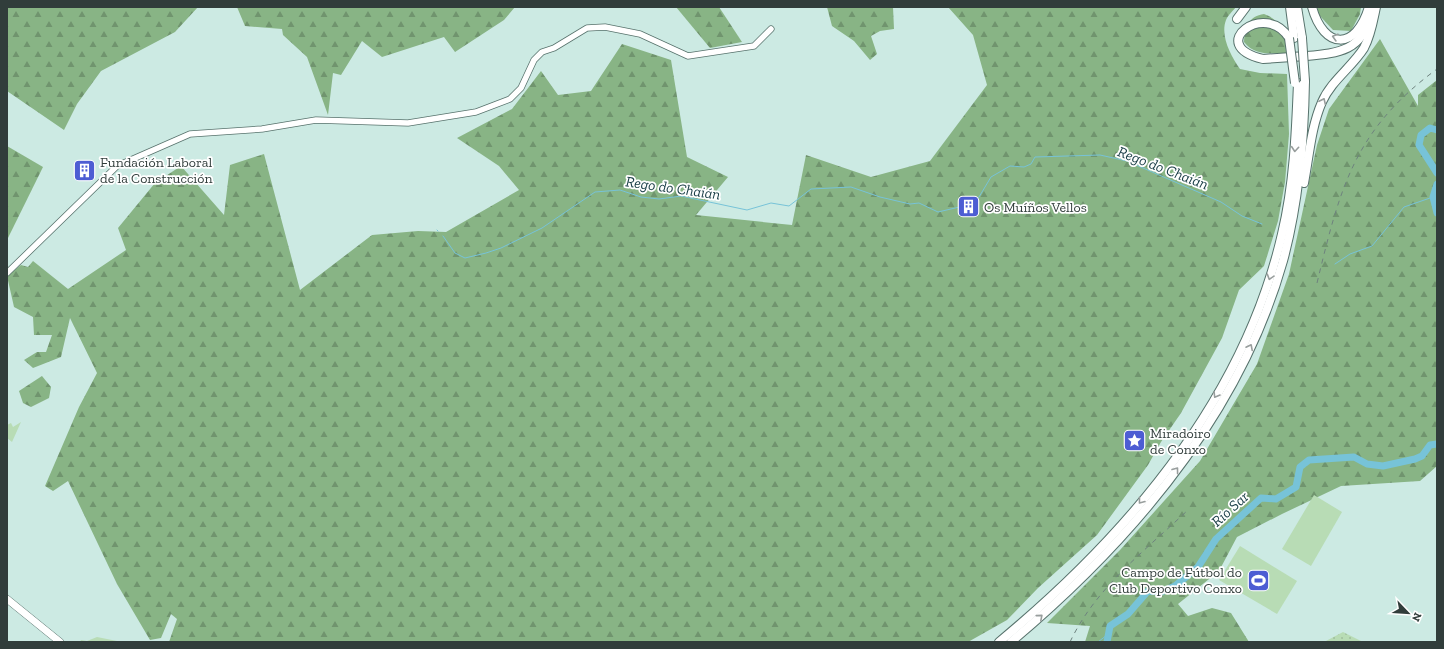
<svg xmlns="http://www.w3.org/2000/svg" width="1444" height="649" viewBox="0 0 1444 649" font-family="'Zilla Slab',serif">
	<style>
		.grass { fill: url(#grass-dots) }
		.forest { fill: url(#forest-firs) }
		.green { fill: #b8dcb5 }
		.lines { fill: none; stroke-linecap: round; stroke-linejoin: round }
		.stream { stroke: #77c3d8; stroke-width: 1 }
		.river { stroke: #77c3d8; stroke-width: 7 }
		.tertiary-casing { stroke: #57726c; stroke-width: 7 }
		.primary-casing { stroke: #57726c; stroke-width: 8 }
		.motorway-casing { stroke: #57726c; stroke-width: 10 }
		.tertiary { stroke: #fff; stroke-width: 5.5 }
		.primary { stroke: #fff; stroke-width: 7 }
		.motorway { stroke: #fff; stroke-width: 8 }
		.rail { stroke: #6e827e; stroke-width: 1; stroke-dasharray: 5 5; stroke-linecap: butt }
		.motorway-bridge-casing { stroke: #57726c; stroke-width: 10; stroke-linecap: butt }
		.motorway-bridge { stroke: #fff; stroke-width: 8 }
		.oneway { stroke: #989e9d }
		.labels { text-anchor: middle; stroke-width: 3.5; stroke-linejoin: round; paint-order: stroke }
		.poi-label { font-size: 14px; fill: #313d3b; stroke: #fff; text-anchor: start }
		.water-label { font-size: 15px; font-style: italic; fill: #173b44; stroke: #fff }
	</style>
	<defs>
		<pattern id="grass-dots" width="8" height="8" patternUnits="userSpaceOnUse"><rect width="8" height="8" fill="#b8dcb5"/><path d="M2 2h.1M6 6h.1" fill="none" stroke="#9fbe9d" stroke-width="1.8" stroke-linecap="round"/></pattern>
		<pattern id="forest-firs" width="22" height="20" patternUnits="userSpaceOnUse"><rect width="22" height="20" fill="#88b485"/><path d="M5 1l3.5 6h-7zM16 11l3.5 6h-7z" fill="#70946e"/></pattern>
	</defs>
	<rect width="100%" height="100%" fill="#cceae3"/>
	<polygon class="grass" points="1343,632 1363,642 1324,642"/>
	<g class="forest">
		<polygon points="7,7 198,7 175,32 101,71 77,104 64,130 7,91"/>
		<polygon points="237,7 515,7 504,20 455,52 444,37 382,57 362,41 341,75 333,73 328,115 307,57 283,35 282,29 245,26"/>
		<polygon points="676,7 719,7 742,42 710,48"/>
		<polygon points="827,7 893,7 894,29 880,31 871,36 877,54 870,60 854,41 832,26"/>
		<path d="M948 7H1236C1233 11 1228 15 1226 20 1220 36 1231 56 1240 69L1260 73 1287 74 1289 134 1285 182 1278 221 1264 266 1239 290 1222 338 1181 413 1161 442 1148 465 1097 535 1038 588 1007 620 968 642H348L349 633 348 642H169L177 619 171 614 161 638 150 640 117 584 68 481 53 491 45 486 79 407 97 373 70 318 61 357 33 368 24 360 37 352H46L52 335H34L33 317 14 307 7 276 21 265 28 267 33 261 68 289 126 250 118 228 155 183 181 166 224 215 230 165 264 154 300 290 372 235 418 231 446 232 519 190 499 166 457 138 512 109 541 71 558 95 591 91 622 44 671 60 687 157 728 177 696 215 792 225 806 155 871 177 930 161 987 85 973 35Z"/>
		<polygon points="1317,7 1361,7 1360,14 1351,31 1333,30 1319,15"/>
		<path d="M1264 14C1282 20 1286 36 1286 53 1269 53 1255 56 1244 42 1245 27 1249 16 1264 14Z"/>
		<polygon points="1380,39 1418,106 1418,95 1437,80 1437,466 1420,481 1341,486 1282,514 1237,537 1219,571 1178,604 1188,616 1212,608 1231,613 1249,642 1085,642 1090,626 1047,623 1120,550 1200,461 1257,364 1289,274 1317,145 1329,109"/>
		<polygon points="7,146 43,167 7,240"/>
		<polygon points="42,376 51,387 49,398 31,407 23,403 19,391"/>
	</g>
	<g class="green">
		<polygon points="21,422 12,442 7,438 7,425 11,423 13,427"/>
		<polygon points="1314,495 1342,512 1311,566 1282,549"/>
		<polygon points="1240,546 1297,581 1277,614 1219,580"/>
		<polygon points="97,637 122,642 80,642 81,640 87,641"/>
	</g>
	<g class="lines">
		<g class="stream">
			<polyline points="437,230 438,231"/>
			<polyline points="443,236 455,253 465,258 486,253 501,248 542,228 595,192 620,190 641,197 659,199 681,196 747,210 771,203 789,206 811,189 851,187 880,197 910,204 919,203 938,212 968,205 979,197 991,177 1010,166 1024,167 1031,164 1035,157 1100,155 1127,161 1221,202 1242,216 1262,224"/>
			<polyline points="1335,264 1350,254 1372,246 1404,207 1433,197"/>
			<polyline points="1098,642 1107,635"/>
		</g>
		<g class="river">
			<polyline points="1437,130 1430,128 1421,135 1419,145 1437,173"/>
			<polyline points="1437,184 1433,197 1437,213"/>
			<polyline points="1107,642 1110,626 1128,614 1148,591 1161,592 1175,586 1198,567 1216,539 1261,498 1276,499 1296,487 1300,467 1309,460 1354,457 1367,464 1383,466 1415,459 1422,456 1430,445 1437,444"/>
		</g>
		<defs>
			<polyline id="tertiary" points="7,273 117,166 190,134 262,129 316,120 408,123 476,112 510,99 521,88 534,60 542,52 554,48 587,28 605,27 640,34 688,56 754,46 771,29"/>
			<polyline id="primary" points="7,599 60,642"/>
			<g id="motorway">
				<polyline points="1290,7 1294,38"/>
				<polyline points="1297,7 1302,38"/>
				<path d="M1312 7C1324 50 1356 51 1369 7"/>
				<polyline points="1237,19 1246,7"/>
				<path d="M1289 38C1266 0 1204 45 1263 59 1277 58 1292 57 1306 56 1339 53 1363 51 1370 14"/>
				<path d="M1304 183C1309 157 1311 127 1322 102 1331 81 1352 67 1364 48 1371 35 1373 21 1376 7"/>
				<path d="M999 642C1127 536 1244 399 1282 234 1294 184 1296 133 1298 83"/>
				<path d="M1011 642C1130 542 1240 414 1283 261 1299 202 1304 142 1305 81"/>
			</g>
		</defs>
		<use href="#tertiary" class="tertiary-casing"/>
		<use href="#primary" class="primary-casing"/>
		<use href="#motorway" class="motorway-casing"/>
		<use href="#tertiary" class="tertiary"/>
		<use href="#primary" class="primary"/>
		<use href="#motorway" class="motorway"/>
		<g class="rail">
			<path d="M1317 283C1340 188 1354 130 1437 69"/>
			<path d="M1070 642C1096 587 1146 550 1189 509"/>
		</g>
		<defs>
			<g id="motorway-bridge">
				<polyline points="1289,38 1295,83"/>
				<polyline points="1302,38 1305,81"/>
			</g>
		</defs>
		<use href="#motorway-bridge" class="motorway-bridge-casing"/>
		<use href="#motorway-bridge" class="motorway-bridge"/>
	</g>
	<defs><path id="oneway-chevron" d="M-2-3.5L2.5 0L-2 3.5" fill="none" stroke-width="1.6" stroke-linecap="round" stroke-linejoin="round"/></defs>
	<g class="oneway">
		<use href="#oneway-chevron" transform="translate(1335 37) rotate(-164)"/>
		<use href="#oneway-chevron" transform="translate(1323 101) rotate(-65)"/>
		<use href="#oneway-chevron" transform="translate(1295 149) rotate(95)"/>
		<use href="#oneway-chevron" transform="translate(1270 277) rotate(107)"/>
		<use href="#oneway-chevron" transform="translate(1250 347) rotate(-63)"/>
		<use href="#oneway-chevron" transform="translate(1216 395) rotate(121)"/>
		<use href="#oneway-chevron" transform="translate(1176 470) rotate(-53)"/>
		<use href="#oneway-chevron" transform="translate(1141 501) rotate(128)"/>
		<use href="#oneway-chevron" transform="translate(1040 617) rotate(-41)"/>
	</g>
	<defs>
		<symbol id="building-square" viewBox="-11 -11 22 22"><rect x="-9" y="-9" width="18" height="18" rx="4" fill="#4d5dd3" stroke="#fff"/><path d="M-4-6H4V6H1V3H-1V6H-4ZM-2.5-4.3h1.7v1.8h-1.7ZM.8-4.3h1.7v1.8H.8ZM-2.5-1h1.7V.8h-1.7ZM.8-1h1.7V.8H.8Z" fill="#fff"/></symbol>
		<symbol id="sight-square" viewBox="-11 -11 22 22"><rect x="-9" y="-9" width="18" height="18" rx="4" fill="#4d5dd3" stroke="#fff"/><path d="M0-6L1.8-2.2L6-1.7L2.9 1.2L3.7 5.4L0 3.3L-3.7 5.4L-2.9 1.2L-6-1.7L-1.8-2.2Z" fill="#fff"/></symbol>
		<symbol id="stadium-square" viewBox="-11 -11 22 22"><rect x="-9" y="-9" width="18" height="18" rx="4" fill="#4d5dd3" stroke="#fff"/><path d="M0-5a6.5 5 0 1 0 0 10a6.5 5 0 1 0 0-10ZM-3.5-1.8h7v3.6h-7Z" fill="#fff"/></symbol>
	</defs>
	<g fill-rule="evenodd">
		<use href="#building-square" x="72" y="158" width="25" height="25"/>
		<use href="#building-square" x="956" y="194" width="25" height="25"/>
		<use href="#sight-square" x="1122" y="428" width="25" height="25"/>
		<use href="#stadium-square" x="1246" y="568" width="25" height="25"/>
	</g>
	<g class="labels">
		<g class="poi-label">
			<text x="100" y="167">Fundación Laboral<tspan x="100" dy="16">de la Construcción</tspan></text>
			<text x="984" y="212">Os Muíños Vellos</text>
			<text x="1150" y="438">Miradoiro<tspan x="1150" dy="16">de Conxo</tspan></text>
			<text x="1242" y="577" text-anchor="end">Campo de Fútbol do<tspan x="1242" dy="16">Club Deportivo Conxo</tspan></text>
		</g>
		<g class="water-label">
			<text transform="translate(1163 168) rotate(21)" y="5">Rego do Chaián</text>
			<text transform="translate(673 188) rotate(8)" y="5">Rego do Chaián</text>
			<text transform="translate(1230 509) rotate(-42)" y="5">Río Sar</text>
		</g>
	</g>
	<rect width="1444" height="649" fill="none" stroke="#313d3b" stroke-width="16"/>
	<g transform="translate(1408 613) rotate(115)" stroke="#ffffff" stroke-width="3" paint-order="stroke">
	<path d="M0-3L7 15L0 10L-7 15Z" fill="#313d3b"/>
	<text y="-6" font-size="11" font-weight="bold" text-anchor="middle" fill="#313d3b">N</text>
	</g>
</svg>
